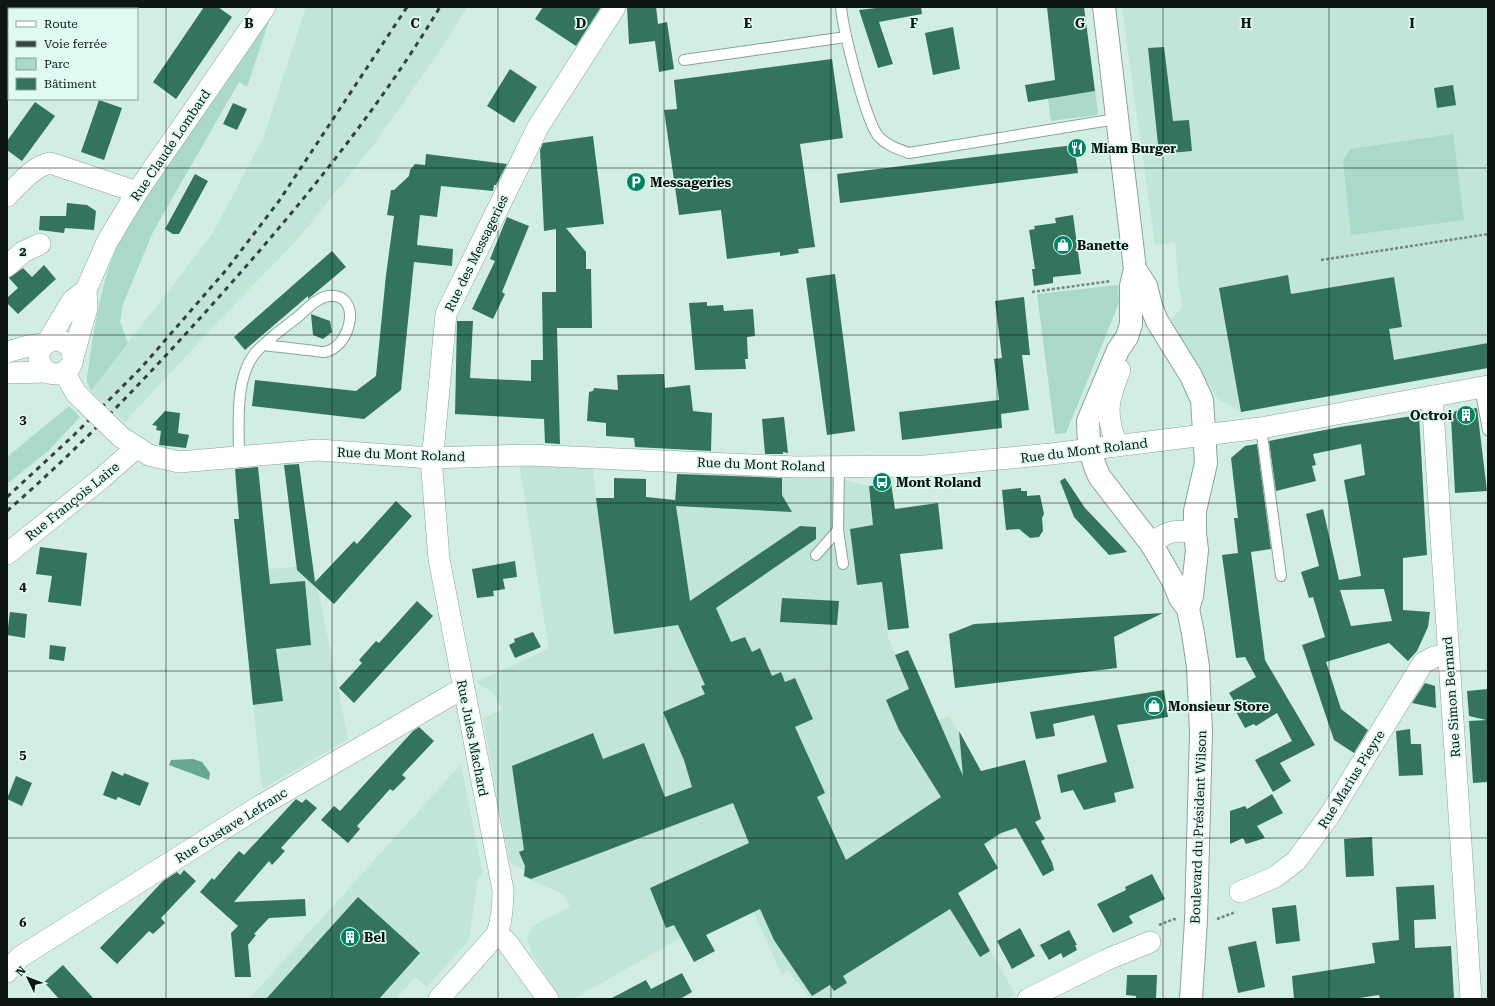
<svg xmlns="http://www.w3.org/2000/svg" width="1495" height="1006" viewBox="0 0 1495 1006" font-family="'Roboto Serif',serif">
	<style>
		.built { fill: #c1e5d6 }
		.green { fill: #abd9c7 }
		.water { fill: #68a890 }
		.building { fill: #34745f; fill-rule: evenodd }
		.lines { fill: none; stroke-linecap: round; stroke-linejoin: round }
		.lane-casing { stroke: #8aa499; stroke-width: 12 }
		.street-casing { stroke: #8aa499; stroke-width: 22 }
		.secondary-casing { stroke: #8aa499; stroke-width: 24 }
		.path { stroke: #74877f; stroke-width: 2.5; stroke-dasharray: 3 2; stroke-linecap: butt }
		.lane { stroke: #fff; stroke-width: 10 }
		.street { stroke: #fff; stroke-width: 21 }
		.secondary { stroke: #fff; stroke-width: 22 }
		.rail { stroke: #36443e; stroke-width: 3; stroke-dasharray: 5 5; stroke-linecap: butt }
		.street-bridge-casing { stroke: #8aa499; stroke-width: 22; stroke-linecap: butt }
		.street-bridge { stroke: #fff; stroke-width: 21 }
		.grid { fill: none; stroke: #0c1612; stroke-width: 1; stroke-opacity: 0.55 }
		.labels { text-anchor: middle; stroke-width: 3.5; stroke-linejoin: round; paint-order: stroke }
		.street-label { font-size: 13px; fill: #0c1612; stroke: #dffbf0 }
		.poi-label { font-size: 13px; font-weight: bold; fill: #0c1612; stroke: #dffbf0; text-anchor: start }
		.grid-label { font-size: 13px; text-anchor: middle; font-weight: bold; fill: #0c1612; stroke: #dffbf0; stroke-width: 3.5; stroke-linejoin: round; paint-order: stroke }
	</style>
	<rect width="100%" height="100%" fill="#d2eee2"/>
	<g class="built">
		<polygon points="306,7 467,7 443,46 375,143 297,240 213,327 125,422 91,391 213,233 264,136"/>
		<polygon points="1122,7 1488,7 1488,368 1241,412 1218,399 1171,320 1183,306 1179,288 1175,242 1155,245"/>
		<polygon points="519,463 593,466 596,498 654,500 654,498 667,499 667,501 675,501 678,469 832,477 869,486 891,483 909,628 888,630 888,637 925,726 949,716 1013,828 946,872 1015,994 1008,999 811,999 788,971 782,975 748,900 573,999 560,999 532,954 527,937 533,926 570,907 563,894 523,876 524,870 510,863 483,718 503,710 492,692 476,682 549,649"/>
		<polygon points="313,565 348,739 262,789 239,572"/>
		<polygon points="461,764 483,875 478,877 469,940 427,987 415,977 396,999 249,999"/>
	</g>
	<g class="green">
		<path d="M266 18 269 21 247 87 239 82 153 232 123 304 120 322 128 343 91 391 87 382V377C92 343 97 307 107 274 115 248 127 225 141 202Z"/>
		<polygon points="1095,91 1098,112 1097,115 1051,121 1048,99"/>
		<polygon points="1453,134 1464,220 1351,235 1343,161 1350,149"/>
		<polygon points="1118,285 1119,303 1066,433 1055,434 1037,294"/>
		<polygon points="69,406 80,417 48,451 7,484 7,457"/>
	</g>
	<polygon class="water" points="193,759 202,762 210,773 209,780 169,765 171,760"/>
	<g class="building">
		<polygon points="204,7 218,7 232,17 176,99 153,82"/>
		<polygon points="543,7 601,7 576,46 535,19"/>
		<polygon points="627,7 656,7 658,24 667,22 674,69 659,72 655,41 629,44"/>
		<polygon points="885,7 921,7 922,14 879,22 893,64 878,68 859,10"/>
		<polygon points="1047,7 1084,7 1095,91 1028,102 1025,85 1055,80"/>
		<polygon points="953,27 960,69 933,75 925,33"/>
		<polygon points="1164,47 1173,121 1189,120 1192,151 1159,154 1148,48"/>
		<polygon points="832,59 843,138 800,144 815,247 798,249 799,253 780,256 780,252 727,259 721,210 679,215 664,110 677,109 674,80"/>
		<polygon points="510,69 537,87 514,123 487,106"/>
		<polygon points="1453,85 1456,105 1437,108 1434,88"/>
		<polygon points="99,100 122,108 104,160 81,152"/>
		<polygon points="35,102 55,116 22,161 7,150 7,141"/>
		<polygon points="233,103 247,109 237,130 223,124"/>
		<polygon points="593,136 604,224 566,228 586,252 586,269 591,269 592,328 557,328 560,444 545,443 544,419 455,414 457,321 473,321 470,378 531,381 531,360 543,360 542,292 556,292 556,229 544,231 540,150 543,143"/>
		<polygon points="1074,145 1078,173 840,203 837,174"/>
		<polygon points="426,154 507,164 496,185 494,185 493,191 441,186 437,217 420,215 417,245 453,249 452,266 414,262 401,390 364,419 252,406 255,380 356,391 376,376 386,275 394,216 387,215 391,190 394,190 409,176 410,170 415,164 425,165"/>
		<polygon points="195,174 208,181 179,234 173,234 165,229"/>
		<polygon points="67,203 87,205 96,211 94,230 65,228 64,233 39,230 40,216 66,216"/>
		<polygon points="1073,215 1081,274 1053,277 1053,283 1034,286 1032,269 1035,269 1029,230 1035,229 1034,226 1056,223 1055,218"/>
		<polygon points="507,217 529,226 502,292 505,294 493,319 472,309 495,261 490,259"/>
		<polygon points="332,251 346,267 308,299 308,296 245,350 234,337"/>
		<polygon points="44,265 56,279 18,314 7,303 7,298 18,288 9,278 23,268 32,277"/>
		<polygon points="835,274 855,431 827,435 806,278"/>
		<polygon points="1288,275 1291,294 1394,277 1402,327 1389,329 1394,360 1488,343 1488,368 1241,412 1219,288"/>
		<polygon points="1024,297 1030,355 1022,355 1029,410 1001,414 1002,428 902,440 899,412 999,400 994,359 1002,358 995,301"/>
		<polygon points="707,302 707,306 723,305 724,311 753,309 755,336 747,337 748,359 745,359 746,369 695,370 689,303"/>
		<polygon points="311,314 330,321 332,332 323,339 313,335"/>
		<polygon points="664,374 665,388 690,385 693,411 712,413 711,451 635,447 634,438 606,436 606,423 587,421 589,392 593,391 594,388 618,390 617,375"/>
		<polygon points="1477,408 1487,491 1455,493 1451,418 1455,411"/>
		<polygon points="165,411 180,413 178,433 189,435 186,448 159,445 161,431 156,430 157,426 152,425"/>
		<path d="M1419 415 1427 555 1403 558V610L1430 612 1428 627 1417 651 1408 661 1389 643 1326 662 1341 709 1368 730 1354 753 1334 740 1302 645 1325 637 1313 597 1309 598 1301 572 1319 566 1306 514 1323 509 1339 580 1361 576 1344 480 1365 475 1361 444 1313 454 1316 465 1312 466 1316 481 1276 491 1269 441 1340 427ZM1384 589 1392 621 1351 626 1340 590Z"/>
		<polygon points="784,417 788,453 783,452 783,454 765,454 762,419"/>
		<polygon points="1257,444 1271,549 1251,552 1265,660 1315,745 1280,763 1291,781 1273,792 1255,760 1292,741 1277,713 1256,726 1254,724 1245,728 1234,708 1237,706 1229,693 1256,677 1245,657 1236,658 1222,555 1238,553 1234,518 1238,518 1231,458 1245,446"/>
		<polygon points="299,464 315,582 354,541 357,544 396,501 412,516 334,604 297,570 284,465"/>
		<polygon points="258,467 270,584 305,581 311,645 276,649 283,701 253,705 234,519 239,519 235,469"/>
		<polygon points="677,474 782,478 782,495 792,512 676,506 690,601 800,526 816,527 816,539 716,608 731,642 745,637 752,652 760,648 772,676 781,672 785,682 795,678 813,719 795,727 825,793 817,797 846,860 941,797 899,730 886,700 909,689 895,655 908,650 963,776 959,731 981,771 1025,760 1041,819 1035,822 1045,839 1041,841 1052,862 1054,870 1043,876 1016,828 1001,833 984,844 998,868 958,893 990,951 980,957 950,909 843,976 847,983 834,991 830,985 812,996 774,940 760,909 706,935 715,951 694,962 674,925 666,928 650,888 749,843 733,803 531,879 524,876 525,866 519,852 524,850 512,766 593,733 603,759 644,743 665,797 692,787 684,760 663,712 705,694 701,686 705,685 678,625 614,634 596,498 614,498 614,478 646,479 646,497 675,500 675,503"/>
		<polygon points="1065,478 1085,508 1127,552 1109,555 1074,517 1060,481"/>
		<polygon points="891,483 895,509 938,503 943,549 900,554 909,628 888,630 882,582 857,585 850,529 873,525 869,486"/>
		<polygon points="1021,488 1021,491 1027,491 1027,496 1040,495 1044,514 1042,518 1043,531 1039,537 1030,538 1019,529 1006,530 1002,490"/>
		<polygon points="40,547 87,553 81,606 48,602 52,576 36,574"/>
		<polygon points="515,561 517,577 503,579 505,589 493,591 494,596 477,598 472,569"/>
		<polygon points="782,598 839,601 837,625 780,622"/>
		<polygon points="417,601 433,616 354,703 339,688 362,663 359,660 376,641 379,643"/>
		<polygon points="10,612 27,614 25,638 7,635"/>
		<polygon points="1163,613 1114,637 1117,668 955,688 949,634 974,624"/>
		<polygon points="533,632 541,647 515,658 509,645 515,642 514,639"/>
		<polygon points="50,645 66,647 64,661 49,659"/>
		<polygon points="1425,683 1435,686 1436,708 1412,703"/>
		<polygon points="1488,689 1488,782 1473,783 1469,721 1486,720 1469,716 1467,691"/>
		<polygon points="1164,690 1168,717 1117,725 1134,788 1114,793 1116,802 1084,810 1073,790 1061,793 1057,775 1107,762 1094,715 1053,724 1055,736 1036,739 1030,712"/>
		<polygon points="419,727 434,741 402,775 406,778 393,791 390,789 357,826 360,829 348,843 321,820 334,806 340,811 413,731"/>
		<polygon points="1410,729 1411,744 1421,744 1423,775 1399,776 1396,731"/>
		<polygon points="112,771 123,776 124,773 149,783 140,806 118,797 116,800 103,795"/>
		<polygon points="16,776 32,783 22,806 7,799"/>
		<polygon points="1272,794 1283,813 1257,826 1265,838 1246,844 1243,838 1230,844 1230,811 1245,806 1247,809"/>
		<polygon points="296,799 302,803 306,799 317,808 281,848 285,851 272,865 269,861 234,902 305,899 306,916 269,918 254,934 256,935 248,945 251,977 235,977 231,933 238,926 200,892 212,878 214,880 239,851 244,855"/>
		<polygon points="1372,837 1374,876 1346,877 1344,839"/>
		<polygon points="184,870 196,881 161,918 165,923 153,934 149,931 117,964 100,948 163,881 177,872 180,875"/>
		<polygon points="1152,874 1165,899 1129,916 1133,923 1113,933 1097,904 1126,890 1125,887"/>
		<polygon points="1434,885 1436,919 1414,920 1415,948 1451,946 1454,999 1380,999 1379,995 1353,999 1294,999 1292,976 1375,963 1372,943 1399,940 1396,887"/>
		<polygon points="358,897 420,953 379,999 266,999"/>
		<polygon points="1296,905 1300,941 1276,944 1272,908"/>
		<polygon points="1020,928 1035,956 1012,969 997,941"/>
		<polygon points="1069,930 1077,945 1075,945 1077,950 1063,958 1061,953 1049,960 1040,945"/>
		<polygon points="1256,941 1265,987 1238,993 1228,947"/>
		<polygon points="63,965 94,999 59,999 44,982"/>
		<polygon points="682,973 692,992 680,999 610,999 646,980 651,989"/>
		<polygon points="1127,975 1157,975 1156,999 1136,999 1136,996 1126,995"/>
	</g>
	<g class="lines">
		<defs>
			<g id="lane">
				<path d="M841 7C843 29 866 123 879 137 888 146 898 149 909 153L1116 119"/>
				<polyline points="684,60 846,37"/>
				<polyline points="1480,387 1488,430"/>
				<polyline points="1261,428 1281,576"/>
				<path d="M239 456C239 425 234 376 257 351 269 338 285 327 299 316 308 308 320 294 335 296 362 300 349 349 324 352 319 352 312 350 306 350 292 348 278 347 264 345"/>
				<polyline points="839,467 838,530 843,564"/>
				<polyline points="816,555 838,530"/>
			</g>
			<g id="street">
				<path d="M7 196C20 184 32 167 50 163L137 192"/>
				<polyline points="7,266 23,252 40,244"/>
				<circle cx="56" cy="357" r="17"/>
				<polyline points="48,341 72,301 86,290"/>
				<polyline points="7,352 28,346 44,344"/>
				<polyline points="73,357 87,308 86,290 107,242 137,192 265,7"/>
				<polyline points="64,372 76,393 85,402"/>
				<polyline points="7,373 47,372"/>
				<polyline points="1432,396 1471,999"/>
				<polyline points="121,437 149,455 179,462 318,450 431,458 528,455 796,467 925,466 1051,454 1261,428 1488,386"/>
				<path d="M1117 446C1105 413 1107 402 1120 370"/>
				<path d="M1152 545C1163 531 1177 529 1195 533"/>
				<polyline points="7,554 102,478 136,448"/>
				<polyline points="1240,892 1275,877 1296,861 1329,816 1423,663 1434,657 1448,654"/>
				<polyline points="497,934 506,941 548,999"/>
				<polyline points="7,972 20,957 260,806 453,694 464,691"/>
				<path d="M439 999 497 934C502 920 503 906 503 890L439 559 431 458 434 442 446 314 538 127 615 7"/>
				<polyline points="1028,999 1106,960 1150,942"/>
			</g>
			<g id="secondary">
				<path d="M1104 7 1135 269 1131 286V324L1127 337 1118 350 1088 421C1088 441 1091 459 1099 476L1152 545 1173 581 1180 598 1188 609 1193 633 1198 667 1201 732 1196 920 1191 999"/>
				<polyline points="1135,269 1146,286 1151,306 1157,321 1191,376 1202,400 1206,463 1195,511 1195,533 1197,550 1192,596 1188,609"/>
			</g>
		</defs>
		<use href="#lane" class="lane-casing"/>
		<use href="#street" class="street-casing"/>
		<use href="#secondary" class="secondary-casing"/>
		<g class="path">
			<polyline points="1321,260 1488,234"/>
			<polyline points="1032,292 1111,281"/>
			<polyline points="1217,919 1236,912"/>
			<polyline points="1159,925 1174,919 1177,920"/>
		</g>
		<use href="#lane" class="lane"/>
		<use href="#street" class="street"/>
		<use href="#secondary" class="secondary"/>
		<g class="rail">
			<polyline points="7,497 74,435 141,368 227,269 279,201 407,7"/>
			<path d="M7 511C83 445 152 372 219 297 300 206 377 112 440 7"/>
		</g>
		<defs>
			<polyline id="street-bridge" points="85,402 121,437"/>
		</defs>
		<use href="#street-bridge" class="street-bridge-casing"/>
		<use href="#street-bridge" class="street-bridge"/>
	</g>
	<path class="grid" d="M166 7V999M332 7V999M498 7V999M664 7V999M831 7V999M997 7V999M1163 7V999M1329 7V999M7 168H1488M7 335H1488M7 503H1488M7 671H1488M7 838H1488"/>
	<defs>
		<symbol id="restaurant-disc" viewBox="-11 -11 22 22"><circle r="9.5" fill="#038263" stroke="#dffbf0"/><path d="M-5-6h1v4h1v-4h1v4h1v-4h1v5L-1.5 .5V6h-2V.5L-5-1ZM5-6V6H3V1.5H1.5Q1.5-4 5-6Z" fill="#fff"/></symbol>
		<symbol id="parking-disc" viewBox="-11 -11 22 22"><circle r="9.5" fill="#038263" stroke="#dffbf0"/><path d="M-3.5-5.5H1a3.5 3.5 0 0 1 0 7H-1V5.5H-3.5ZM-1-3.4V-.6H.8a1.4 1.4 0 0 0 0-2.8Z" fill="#fff"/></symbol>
		<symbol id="shop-disc" viewBox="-11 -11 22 22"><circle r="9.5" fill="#038263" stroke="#dffbf0"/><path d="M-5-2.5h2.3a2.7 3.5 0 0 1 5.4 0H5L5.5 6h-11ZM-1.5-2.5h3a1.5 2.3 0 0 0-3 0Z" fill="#fff"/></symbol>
		<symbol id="building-disc" viewBox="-11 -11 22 22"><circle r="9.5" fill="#038263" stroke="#dffbf0"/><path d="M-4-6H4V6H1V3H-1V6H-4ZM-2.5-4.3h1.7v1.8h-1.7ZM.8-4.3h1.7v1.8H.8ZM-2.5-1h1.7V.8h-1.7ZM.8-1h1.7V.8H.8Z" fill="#fff"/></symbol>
		<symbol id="bus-disc" viewBox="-11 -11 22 22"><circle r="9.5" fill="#038263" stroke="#dffbf0"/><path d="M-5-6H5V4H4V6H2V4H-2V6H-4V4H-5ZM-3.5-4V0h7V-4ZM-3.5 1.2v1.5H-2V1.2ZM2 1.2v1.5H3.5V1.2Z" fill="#fff"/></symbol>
	</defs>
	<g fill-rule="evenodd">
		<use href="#restaurant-disc" x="1066" y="137" width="22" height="22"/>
		<use href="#parking-disc" x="625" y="171" width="22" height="22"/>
		<use href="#shop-disc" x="1052" y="234" width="22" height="22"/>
		<use href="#building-disc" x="1455" y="404" width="22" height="22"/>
		<use href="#bus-disc" x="871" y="471" width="22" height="22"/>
		<use href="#shop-disc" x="1143" y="695" width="22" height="22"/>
		<use href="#building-disc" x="339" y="926" width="22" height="22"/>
	</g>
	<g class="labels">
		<g class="street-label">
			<text transform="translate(170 145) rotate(-56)" y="5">Rue Claude Lombard</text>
			<text transform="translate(476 253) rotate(-64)" y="5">Rue des Messageries</text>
			<text transform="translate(1084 450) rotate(-7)" y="5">Rue du Mont Roland</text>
			<text transform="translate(401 454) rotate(2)" y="5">Rue du Mont Roland</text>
			<text transform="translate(761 464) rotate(2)" y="5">Rue du Mont Roland</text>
			<text transform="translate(72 501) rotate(-39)" y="5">Rue François Laire</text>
			<text transform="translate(1451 697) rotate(-94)" y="5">Rue Simon Bernard</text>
			<text transform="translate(473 738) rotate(79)" y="5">Rue Jules Machard</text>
			<text transform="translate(1351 779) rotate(-58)" y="5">Rue Marius Pieyre</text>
			<text transform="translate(231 825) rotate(-32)" y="5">Rue Gustave Lefranc</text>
			<text transform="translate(1198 827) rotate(-88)" y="5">Boulevard du Président Wilson</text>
		</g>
		<g class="poi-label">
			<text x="1091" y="153">Miam Burger</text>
			<text x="650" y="187">Messageries</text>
			<text x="1077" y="250">Banette</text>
			<text x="1452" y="420" text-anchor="end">Octroi</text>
			<text x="896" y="487">Mont Roland</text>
			<text x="1168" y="711">Monsieur Store</text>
			<text x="364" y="942">Bel</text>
		</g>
	</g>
	<g class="grid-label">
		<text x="249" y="28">B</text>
		<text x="415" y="28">C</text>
		<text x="581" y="28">D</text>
		<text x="748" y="28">E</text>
		<text x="914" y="28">F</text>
		<text x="1080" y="28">G</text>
		<text x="1246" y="28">H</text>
		<text x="1412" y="28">I</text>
		<text x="23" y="256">2</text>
		<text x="23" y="424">3</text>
		<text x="23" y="591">4</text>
		<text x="23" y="759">5</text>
		<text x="23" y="927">6</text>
	</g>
	<rect width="1495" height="1006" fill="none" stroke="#0c1612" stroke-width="16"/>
	<rect x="8" y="8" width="130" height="92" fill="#dffbf0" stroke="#8b9f97"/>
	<rect x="16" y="21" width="20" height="6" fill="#ffffff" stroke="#8b9f97"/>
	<text x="44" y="28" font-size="12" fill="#0c1612">Route</text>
	<rect x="16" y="41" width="20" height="6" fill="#36443e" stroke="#8b9f97"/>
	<text x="44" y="48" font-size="12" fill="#0c1612">Voie ferrée</text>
	<rect x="16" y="58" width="20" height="12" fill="#abd9c7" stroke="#8b9f97"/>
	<text x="44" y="68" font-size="12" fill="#0c1612">Parc</text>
	<rect x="16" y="78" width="20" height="12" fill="#34745f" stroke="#8b9f97"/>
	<text x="44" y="88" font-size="12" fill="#0c1612">Bâtiment</text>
	<g transform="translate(28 978) rotate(313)" stroke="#dffbf0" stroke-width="3" paint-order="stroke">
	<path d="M0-3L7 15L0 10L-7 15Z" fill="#0c1612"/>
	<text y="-6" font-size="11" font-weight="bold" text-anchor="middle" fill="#0c1612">N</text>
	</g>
</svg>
